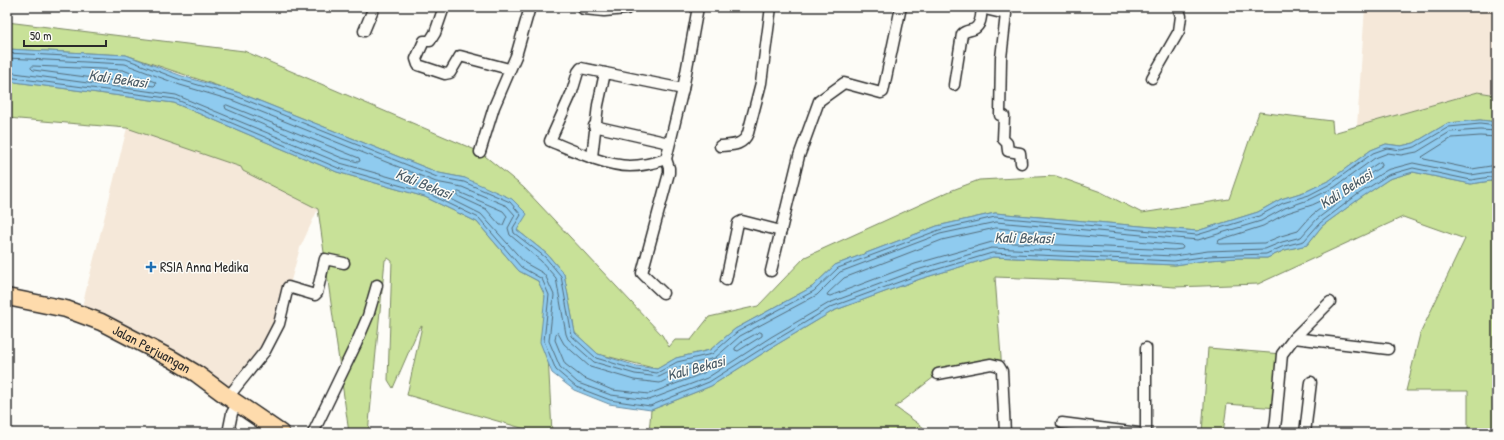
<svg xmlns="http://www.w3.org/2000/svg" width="1504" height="440" viewBox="0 0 1504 440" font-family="'Patrick Hand',sans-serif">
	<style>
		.built { fill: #f5e8d9 }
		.green { fill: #c8e198; stroke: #7a8662 }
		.water { fill: #8fcbef; stroke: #678ba1 }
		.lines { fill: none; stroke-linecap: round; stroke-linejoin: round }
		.shore { stroke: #536b79; stroke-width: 1 }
		.street-casing { stroke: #2b2b2b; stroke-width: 13 }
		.secondary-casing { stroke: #2b2b2b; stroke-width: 17 }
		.primary-casing { stroke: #2b2b2b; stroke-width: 19 }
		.street { stroke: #fdfcf7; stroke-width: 10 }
		.secondary { stroke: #fdfcf7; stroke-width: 14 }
		.primary { stroke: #fedbac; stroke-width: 16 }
		.poi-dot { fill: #1f6fb2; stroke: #fdfcf7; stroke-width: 1.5 }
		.labels { text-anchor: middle; stroke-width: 3; stroke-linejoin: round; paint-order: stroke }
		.poi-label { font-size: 14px; fill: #2b2b2b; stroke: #fdfcf7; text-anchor: start }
		.street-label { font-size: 14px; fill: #2b2b2b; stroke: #fdfcf7 }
		.water-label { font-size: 15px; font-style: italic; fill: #495b66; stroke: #fdfcf7 }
	</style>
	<rect width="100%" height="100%" fill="#fdfcf7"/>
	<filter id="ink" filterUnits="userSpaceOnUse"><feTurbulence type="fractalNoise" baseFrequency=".025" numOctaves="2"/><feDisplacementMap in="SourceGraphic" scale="8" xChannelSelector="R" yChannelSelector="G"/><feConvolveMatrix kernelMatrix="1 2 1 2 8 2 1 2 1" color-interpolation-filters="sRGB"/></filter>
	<g filter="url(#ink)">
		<g class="built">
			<polygon points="1365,7 1497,7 1497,95 1478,92 1357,126"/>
			<polygon points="127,128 235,165 241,167 243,171 318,209 300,248 279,324 228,397 80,314"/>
		</g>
		<g class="green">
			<polygon points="7,22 244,51 480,152 523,187 662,335 669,347 675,340 691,340 709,317 758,306 805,257 950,191 979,180 1056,176 1101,192 1142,213 1229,199 1259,112 1332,121 1333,133 1478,92 1497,95 1497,122 1480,120 1448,123 1414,143 1401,146 1386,144 1371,150 1330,180 1307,191 1281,199 1258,212 1197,231 995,213 937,226 835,265 812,287 735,329 710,350 676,358 657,369 598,354 575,333 564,274 547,254 517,230 465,178 439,173 242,94 126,55 7,49"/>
			<polygon points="7,81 174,103 337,172 425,197 477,222 519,271 538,281 545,295 552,433 539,433 407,395 422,326 419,328 393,388 388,380 392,261 388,258 385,260 368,433 349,433 318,209 243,171 241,167 235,165 127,128 7,118"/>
			<polygon points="1413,172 1471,184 1497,180 1497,433 1468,433 1468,391 1406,391 1420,334 1465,239 1403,217 1258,284 1175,287 1074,280 995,277 1002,371 999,366 938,374 895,407 931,433 649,433 651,410 711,386 776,345 833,311 920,279 993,257 1175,265 1209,260 1237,258 1267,258 1285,250 1307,245 1322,226 1359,199 1389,179"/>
			<polygon points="1208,348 1282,354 1277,408 1227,404 1223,433 1202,433"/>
		</g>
		<polygon class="water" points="7,49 126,55 182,76 237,92 439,173 465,178 512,199 527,214 517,230 547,254 564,274 575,333 598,354 637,366 657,369 676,358 710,350 735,329 812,287 835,265 937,226 995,213 1197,231 1258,212 1281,199 1307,191 1330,180 1371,150 1386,144 1401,146 1414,143 1448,123 1480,120 1497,122 1497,180 1471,184 1413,172 1389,179 1359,199 1322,226 1307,245 1285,250 1267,258 1238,258 1209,260 1175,265 993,257 920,279 833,311 776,345 711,386 651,410 609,404 574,390 552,373 540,342 545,296 538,281 519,271 477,222 425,197 337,172 174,103 7,81"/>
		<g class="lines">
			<g class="shore">
				<polyline points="7,53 126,59 181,80 236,96 437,177 464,182 510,202 521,215 513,228 514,233 545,257 561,276 572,336 596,358 636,370 657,373 677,362 712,354 737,332 814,291 838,268 939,230 995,217 1197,235 1259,216 1283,203 1309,195 1332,183 1373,153 1387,148 1401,150 1415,147 1449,127 1480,124 1497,126"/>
				<polyline points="7,58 125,64 180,85 234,101 436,182 462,187 507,206 515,215 508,228 510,235 541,261 556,278 566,334 568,339 594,362 635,374 659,377 679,367 715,358 740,336 817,295 840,272 940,234 996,222 1198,240 1261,221 1285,208 1311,199 1335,187 1375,158 1388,153 1401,155 1417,152 1450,132 1480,130 1497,131"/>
				<polygon points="33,66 123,70 155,82 156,84 154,86 33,70 31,68"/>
				<polyline points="7,72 176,95 340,163 429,188 481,214 525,263 543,273 546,277 554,295 549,341 560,367 578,383 611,395 649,400 707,378 771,337 829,303 917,270 991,248 1174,256 1208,251 1265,249 1282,242 1301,237 1317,219 1354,191 1387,170 1413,163 1471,175 1497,171"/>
				<polyline points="7,77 175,99 338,168 427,193 479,218 521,267 542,279 549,295 544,341 556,370 576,387 610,400 650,406 709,382 774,341 831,307 918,275 992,253 1174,261 1209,256 1266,254 1284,246 1304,241 1320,223 1357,195 1388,175 1413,168 1471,180 1497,176"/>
				<polygon points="227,105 359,158 360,161 358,162 342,158 226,109 225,106"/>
				<polyline points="1497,137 1480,136 1452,138 1422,157 1424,159 1472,169 1497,165"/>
				<polygon points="1381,162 1382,164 1382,166 1362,179 1359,178 1360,175 1378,163"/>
				<polygon points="459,192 503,211 507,216 503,225 500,225 486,209 458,196 457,193"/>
				<polygon points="1330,197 1332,197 1332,200 1312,215 1298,231 1281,236 1264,243 1220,244 1218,243 1219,240 1263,226 1287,213 1312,205"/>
				<polygon points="996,228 1181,245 1183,247 1182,249 1174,250 992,242 915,264 830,296 827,295 828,293 844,278 942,240"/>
				<polygon points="760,332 762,333 762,336 738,351 735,350 735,348 743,341"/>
				<polygon points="558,333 564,344 590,367 634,380 660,383 681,372 706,367 708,369 704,373 649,394 612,390 582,377 565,364 555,340 556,334"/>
			</g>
			<defs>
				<g id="street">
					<polyline points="444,7 435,33 430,41 424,41 416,59 418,65 445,74 450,73 460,56 509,69"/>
					<polyline points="989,7 989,10 1006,14 1001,58 1000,115 1004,116 1003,139 1007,143 1008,151 1020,153 1021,163"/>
					<polyline points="364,31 374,7"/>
					<polyline points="1152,78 1179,31 1181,16 1178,7"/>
					<path d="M954 85 962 34C966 30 970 31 974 29 982 25 981 14 982 7"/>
					<polyline points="594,126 669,143"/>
					<path d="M720 146C732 145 743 146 748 133L761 83 771 7"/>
					<polyline points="480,152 494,107 516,56 530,7"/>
					<polyline points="592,157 598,105 605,73"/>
					<path d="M666 159C654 163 642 166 630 166 606 166 572 150 550 141L572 92 578 72 581 68 683 89"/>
					<polyline points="771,271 799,156 819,101 844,83 881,93 883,92 901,7"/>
					<polyline points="726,280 738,223 742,221 781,231"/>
					<polyline points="663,293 644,275 642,273 669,173 669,168 666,159 683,89 698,7"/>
					<polyline points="1294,338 1388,349"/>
					<polyline points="1146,348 1146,433"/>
					<polyline points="938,374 991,364 999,366 1002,371 1005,433"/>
					<polyline points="228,397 265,351 279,324 288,287 315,295 317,293 325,259 344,263"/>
					<polyline points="1062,423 1138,433"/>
					<polyline points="228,433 232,413 238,403"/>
					<polyline points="313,433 356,344 368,316 377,285"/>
					<polyline points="1274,433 1276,420 1282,354 1294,338 1330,302"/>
					<polyline points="1305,433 1311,382"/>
				</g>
				<polyline id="secondary" points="584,7 604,9 626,7"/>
				<g id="primary">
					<path id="s1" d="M7 297 66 309 101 322 172 359 197 374 228 397 281 433"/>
				</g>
			</defs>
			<use href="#street" class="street-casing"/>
			<use href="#secondary" class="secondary-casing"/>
			<use href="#primary" class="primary-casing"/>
			<use href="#street" class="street"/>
			<use href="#secondary" class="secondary"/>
			<use href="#primary" class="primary"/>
		</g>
	</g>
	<path class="poi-dot" d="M149 261h4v4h4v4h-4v4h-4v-4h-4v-4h4z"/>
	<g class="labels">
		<g class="poi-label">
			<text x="160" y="272">RSIA Anna Medika</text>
		</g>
		<g class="street-label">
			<text dy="5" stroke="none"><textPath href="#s1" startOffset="155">Jalan Perjuangan</textPath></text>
		</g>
		<g class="water-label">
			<text transform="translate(118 79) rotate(8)" y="5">Kali Bekasi</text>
			<text transform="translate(424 184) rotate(22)" y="5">Kali Bekasi</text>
			<text transform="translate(1346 189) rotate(-33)" y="5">Kali Bekasi</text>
			<text transform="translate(1024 238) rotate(1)" y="5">Kali Bekasi</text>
			<text transform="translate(696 368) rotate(-15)" y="5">Kali Bekasi</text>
		</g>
	</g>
	<rect width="1504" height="440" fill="none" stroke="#fdfcf7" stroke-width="24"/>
	<rect x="12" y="12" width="1480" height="416" fill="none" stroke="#2b2b2b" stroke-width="1.5" filter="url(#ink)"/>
	<path d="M24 40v6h82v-6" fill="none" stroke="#2b2b2b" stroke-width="2"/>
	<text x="30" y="40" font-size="12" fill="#2b2b2b" stroke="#fdfcf7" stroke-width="3" paint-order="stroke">50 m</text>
</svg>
